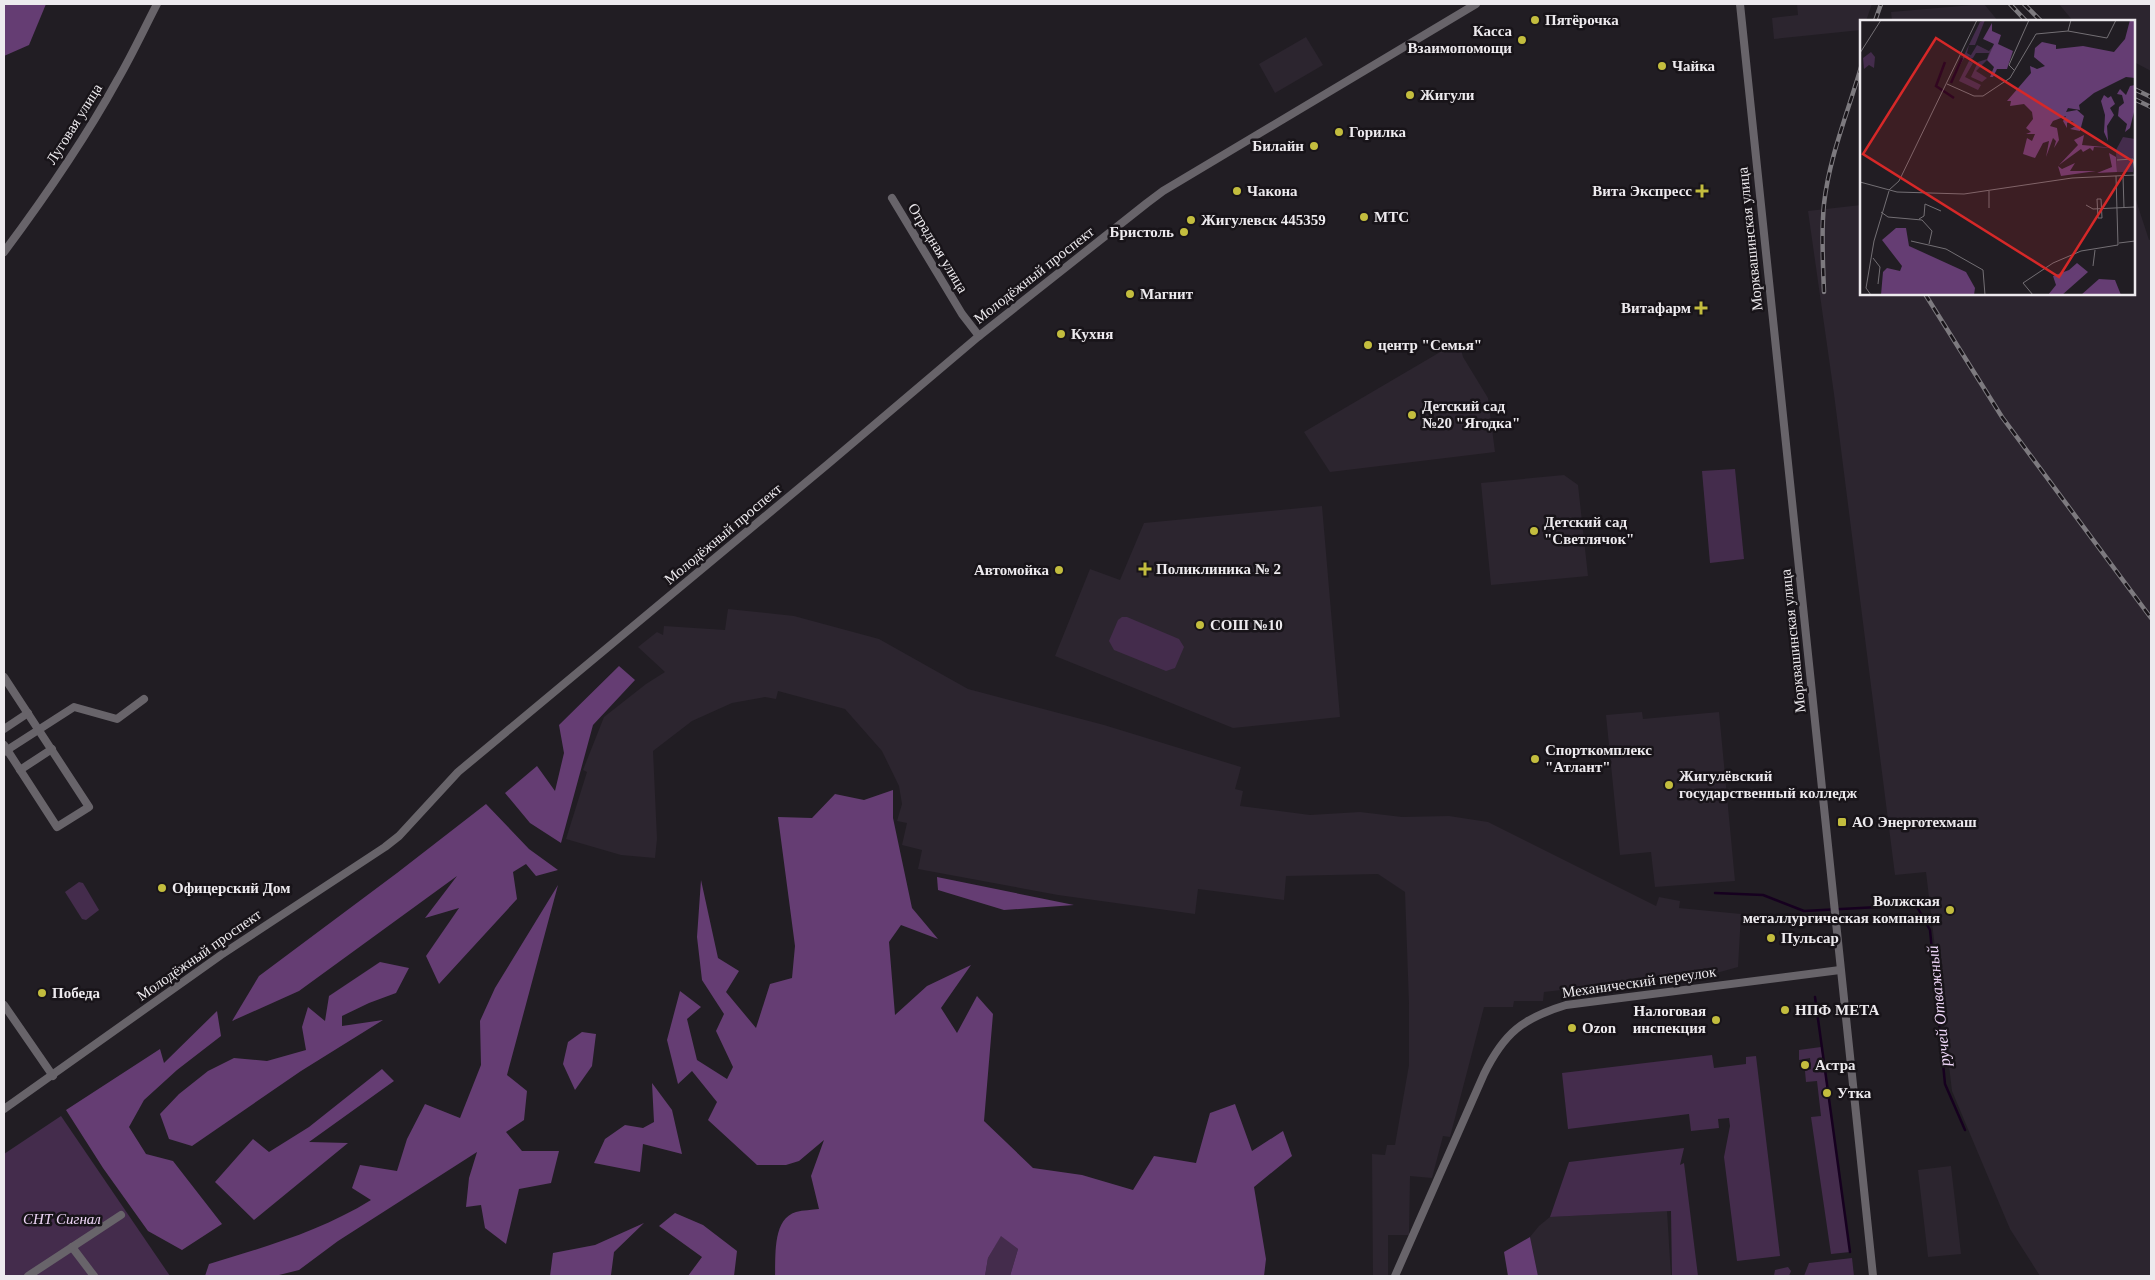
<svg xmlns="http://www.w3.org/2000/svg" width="2155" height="1280" viewBox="0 0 2155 1280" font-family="'Times New Roman',serif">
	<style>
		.built { fill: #2c252f }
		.green { fill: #442c4c }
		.forest { fill: #653d73 }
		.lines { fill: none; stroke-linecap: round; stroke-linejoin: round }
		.stream { stroke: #16001f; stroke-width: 2.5 }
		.minor { stroke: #68646a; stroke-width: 8 }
		.rail-casing { stroke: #7d7a7f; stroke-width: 4.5 }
		.rail { stroke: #181419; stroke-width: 2.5; stroke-dasharray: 8; stroke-linecap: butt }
		.poi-dot { fill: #c3bd3e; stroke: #181419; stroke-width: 2 }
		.labels { text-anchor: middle; stroke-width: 5; stroke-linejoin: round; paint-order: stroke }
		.poi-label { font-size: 15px; font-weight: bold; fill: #edeaee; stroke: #181419; text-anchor: start }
		.street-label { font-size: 15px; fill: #edeaee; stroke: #181419 }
		.park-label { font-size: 15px; font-style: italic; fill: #efd7f8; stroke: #181419 }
		.water-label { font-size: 16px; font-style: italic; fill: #edd5f6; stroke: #181419 }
		.inset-river { fill: none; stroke: #16001f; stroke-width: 2.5 }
		.inset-road { fill: none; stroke: #736f74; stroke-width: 1 }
		.view { fill: #d62828; fill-opacity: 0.15; stroke: #d62828; stroke-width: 2.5 }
		.inset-edge { fill: none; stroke: #edeaee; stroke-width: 2.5 }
	</style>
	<rect width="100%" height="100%" fill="#211d23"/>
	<g class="built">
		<polygon points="1797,4 1872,4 1866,21 1861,21 1861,30 1774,39 1772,18 1798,15"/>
		<polygon points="1984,4 1998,21 1892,21 1891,12"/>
		<polygon points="2059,4 2151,4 2151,71 2134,62 2134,21 2073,21"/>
		<polygon points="1306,37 1323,65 1275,93 1259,64"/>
		<polygon points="2134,194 2149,240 2151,239 2151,1276 2040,1276 2010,1229 1952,1091 1926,872 1895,875 1834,394 1808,211 1861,205 1861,294 2134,294"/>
		<polygon points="1459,341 1463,357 1488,398 1495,452 1330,472 1304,432"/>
		<polygon points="1564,475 1578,485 1588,576 1491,585 1481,483"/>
		<polygon points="1322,506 1340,717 1233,728 1055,656 1090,569 1120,580 1144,523"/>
		<polygon points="728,609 794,616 879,639 968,689 1104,725 1241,767 1235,789 1243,791 1240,806 1310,815 1360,812 1402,817 1449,816 1488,822 1656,906 1659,897 1680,901 1679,908 1741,914 1738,967 1720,972 1544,992 1543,1001 1514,1001 1513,1007 1484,1007 1450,1137 1443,1136 1432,1178 1410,1176 1409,1235 1388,1235 1388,1276 1373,1276 1372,1154 1385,1155 1387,1145 1395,1145 1409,1065 1409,1004 1405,892 1378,874 1286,876 1284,900 1198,889 1195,914 1058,895 918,869 922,850 902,845 907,823 897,821 902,804 899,786 882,751 845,709 778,691 776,699 765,697 732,703 692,721 653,751 657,839 655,858 621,855 566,839 587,772 583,770 604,717 646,684 665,672 638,647 657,632 663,635 664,626 725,630"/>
		<polygon points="1642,712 1643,719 1719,712 1735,881 1655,887 1651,852 1620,855 1606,715"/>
		<polygon points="1951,1166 1961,1254 1928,1257 1918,1170"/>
		<polygon points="1667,1211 1671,1276 1538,1276 1530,1237 1539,1226 1550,1217"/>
	</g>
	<g class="green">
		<polygon points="1735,469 1744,559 1710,563 1702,471"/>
		<polygon points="1122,617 1127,617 1179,639 1184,647 1175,668 1166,671 1114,650 1109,641 1118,620"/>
		<polygon points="79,882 83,883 99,910 86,920 82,919 65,892"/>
		<polygon points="1821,1047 1850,1252 1831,1254 1811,1117 1821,1116 1817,1081 1806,1082 1805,1071 1811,1069 1810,1058 1799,1060 1799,1050"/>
		<polygon points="1712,1055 1714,1068 1746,1064 1746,1057 1756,1056 1780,1256 1737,1261 1724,1157 1730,1126 1729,1118 1718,1119 1719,1128 1691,1131 1689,1114 1568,1129 1562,1073"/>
		<polygon points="61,1116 170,1276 4,1276 4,1154"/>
		<polygon points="1684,1148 1680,1165 1684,1163 1698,1276 1672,1276 1671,1211 1550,1217 1569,1162"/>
		<polygon points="1001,1235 1018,1249 1010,1276 985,1276 988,1258"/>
		<polygon points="1852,1258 1854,1276 1804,1276 1809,1263"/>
		<polygon points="1788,1267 1791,1271 1789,1276 1774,1276 1775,1270"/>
	</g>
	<g class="forest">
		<polygon points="4,4 46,4 29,45 4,56"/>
		<polygon points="619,666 635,680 593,725 561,843 530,823 505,793 537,766 555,791 564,753 559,725"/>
		<path d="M893 790V818L912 908 938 939 901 925 889 942 895 1015 927 986 971 965 941 1008 957 1033 977 996 993 1014 984 1121 1033 1168 1082 1175 1133 1190 1154 1156 1196 1163 1210 1113 1235 1104 1252 1151 1283 1131 1292 1156 1254 1187 1266 1259 1264 1276H1010L1018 1249 1001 1236 988 1258 985 1276H775C776 1257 772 1219 796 1212 803 1210 812 1210 819 1209L811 1176 824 1140 799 1161 786 1165H757L708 1120 717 1102 692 1071 678 1084 667 1040 680 991 701 1007 687 1019 697 1060 727 1079 733 1067 716 1031 724 1014 702 980 697 937 701 880 718 958 739 971 726 992 756 1028 770 984 792 978 795 946 778 817 812 818 835 794 864 800Z"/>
		<polygon points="486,804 529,849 558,870 536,876 526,864 513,872 517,899 439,984 426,956 459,908 425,918 457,876 299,991 232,1021 259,976 397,873"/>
		<polygon points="937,877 1074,905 1004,910 938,890"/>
		<path d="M558 885 507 1075 527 1091 524 1120 506 1132 522 1151H559L551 1183 519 1189 506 1244 485 1228 481 1205 466 1207 469 1178 477 1152 338 1241 299 1270 275 1276H205L209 1264C265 1247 321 1231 371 1200L352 1188 360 1165 397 1171 407 1139 425 1104 460 1118 481 1065 480 1021 495 988Z"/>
		<polygon points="380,962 409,968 396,993 369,1003 342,1016 342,1026 383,1020 301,1071 192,1146 169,1139 160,1114 179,1094 208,1071 234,1058 267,1061 306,1050 302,1027 308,1007 325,1021 329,996"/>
		<polygon points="217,1011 221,1036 177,1070 144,1100 129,1127 146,1154 173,1161 222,1224 182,1250 148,1231 103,1168 66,1110 160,1049 164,1063"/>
		<polygon points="582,1032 596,1034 592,1066 575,1090 563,1064 568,1042"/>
		<polygon points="382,1069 394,1081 309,1142 348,1143 254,1220 215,1182 253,1139 269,1152 309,1127"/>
		<polygon points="652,1083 672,1110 682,1154 643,1144 640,1172 594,1163 605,1139 625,1125 643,1128 654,1122"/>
		<polygon points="675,1213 703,1225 737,1251 734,1276 688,1276 702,1257 659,1226"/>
		<polygon points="644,1223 614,1252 611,1275 614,1276 550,1276 553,1253 595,1245"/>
		<polygon points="1530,1237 1538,1276 1508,1276 1504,1252"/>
	</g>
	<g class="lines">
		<g class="stream">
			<polyline points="1715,893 1763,895 1804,911 1916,905 1930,930 1945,1084 1965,1130"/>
			<polyline points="1815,997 1850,1252"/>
		</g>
		<g class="minor">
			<polyline points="1740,4 1873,1276"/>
			<polyline points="892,198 962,314 979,336"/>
			<path d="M4 252C45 197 85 139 118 79 132 55 144 29 157 4"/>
			<polyline points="4,677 89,807 57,827 4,745"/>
			<polyline points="4,729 28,713"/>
			<polyline points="4,752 74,707 117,719 144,699"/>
			<polyline points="20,770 52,749"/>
			<polyline points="4,1005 53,1076"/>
			<polyline points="4,1109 221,955 385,847 399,836 458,772 828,464 979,336 1147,203 1163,191 1476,4"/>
			<polyline points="72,1247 94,1276"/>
			<polyline points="28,1276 121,1215"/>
			<path d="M1395 1276 1484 1074C1504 1033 1523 1018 1566 1005L1840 970"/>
		</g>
		<defs>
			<g id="rail">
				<polyline points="2010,4 2026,21"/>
				<polyline points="2024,4 2041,21"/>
				<polyline points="1875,21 1881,4"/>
				<polyline points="2134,89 2151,97"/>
				<polyline points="2134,99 2151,107"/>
				<path d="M1824 292C1823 263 1821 233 1824 204 1829 158 1848 112 1861 67"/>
				<polyline points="1925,294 2002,417 2151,618"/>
			</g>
		</defs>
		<use href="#rail" class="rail-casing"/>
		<use href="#rail" class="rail"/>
	</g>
	<g class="poi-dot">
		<circle cx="1535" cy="20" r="5"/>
		<circle cx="1522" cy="40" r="5"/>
		<circle cx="1662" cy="66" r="5"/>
		<circle cx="1410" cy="95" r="5"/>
		<circle cx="1339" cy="132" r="5"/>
		<circle cx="1314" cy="146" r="5"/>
		<circle cx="1237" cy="191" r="5"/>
		<path d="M1699.5 183.5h5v5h5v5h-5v5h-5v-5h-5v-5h5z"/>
		<circle cx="1364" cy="217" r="5"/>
		<circle cx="1191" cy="220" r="5"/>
		<circle cx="1184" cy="232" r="5"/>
		<circle cx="1130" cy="294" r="5"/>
		<path d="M1698.5 300.5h5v5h5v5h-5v5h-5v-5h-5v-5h5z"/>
		<circle cx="1061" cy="334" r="5"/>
		<circle cx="1368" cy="345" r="5"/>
		<circle cx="1412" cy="415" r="5"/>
		<circle cx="1534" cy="531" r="5"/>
		<path d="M1142.5 561.5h5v5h5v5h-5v5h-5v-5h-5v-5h5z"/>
		<circle cx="1059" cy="570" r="5"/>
		<circle cx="1200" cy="625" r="5"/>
		<circle cx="1535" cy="759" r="5"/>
		<circle cx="1669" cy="785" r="5"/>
		<rect x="1837" y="817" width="10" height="10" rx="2.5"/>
		<circle cx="162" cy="888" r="5"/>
		<circle cx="1950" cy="910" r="5"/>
		<circle cx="1771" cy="938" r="5"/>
		<circle cx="42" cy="993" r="5"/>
		<circle cx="1785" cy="1010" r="5"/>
		<circle cx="1716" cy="1020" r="5"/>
		<circle cx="1572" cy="1028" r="5"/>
		<circle cx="1805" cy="1065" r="5"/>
		<circle cx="1827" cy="1093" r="5"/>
	</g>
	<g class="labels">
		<g class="poi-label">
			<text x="1545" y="25">Пятёрочка</text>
			<text x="1512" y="36" text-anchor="end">Касса<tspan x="1512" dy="17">Взаимопомощи</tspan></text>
			<text x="1672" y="71">Чайка</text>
			<text x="1420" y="100">Жигули</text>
			<text x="1349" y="137">Горилка</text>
			<text x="1304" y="151" text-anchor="end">Билайн</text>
			<text x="1247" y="196">Чакона</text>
			<text x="1692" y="196" text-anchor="end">Вита Экспресс</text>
			<text x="1374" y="222">МТС</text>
			<text x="1201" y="225">Жигулевск 445359</text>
			<text x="1174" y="237" text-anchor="end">Бристоль</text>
			<text x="1140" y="299">Магнит</text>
			<text x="1691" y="313" text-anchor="end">Витафарм</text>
			<text x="1071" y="339">Кухня</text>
			<text x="1378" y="350">центр "Семья"</text>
			<text x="1422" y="411">Детский сад<tspan x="1422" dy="17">№20 "Ягодка"</tspan></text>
			<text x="1544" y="527">Детский сад<tspan x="1544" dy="17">"Светлячок"</tspan></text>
			<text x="1156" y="574">Поликлиника № 2</text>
			<text x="1049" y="575" text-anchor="end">Автомойка</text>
			<text x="1210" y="630">СОШ №10</text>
			<text x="1545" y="755">Спорткомплекс<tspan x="1545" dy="17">"Атлант"</tspan></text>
			<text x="1679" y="781">Жигулёвский<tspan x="1679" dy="17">государственный колледж</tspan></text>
			<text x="1852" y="827">АО Энерготехмаш</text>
			<text x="172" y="893">Офицерский Дом</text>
			<text x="1940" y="906" text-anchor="end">Волжская<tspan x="1940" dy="17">металлургическая компания</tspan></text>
			<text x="1781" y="943">Пульсар</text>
			<text x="52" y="998">Победа</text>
			<text x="1795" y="1015">НПФ МЕТА</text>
			<text x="1706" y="1016" text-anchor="end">Налоговая<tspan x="1706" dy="17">инспекция</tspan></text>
			<text x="1582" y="1033">Ozon</text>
			<text x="1815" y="1070">Астра</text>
			<text x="1837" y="1098">Утка</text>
		</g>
		<g class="street-label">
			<text transform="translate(74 124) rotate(-58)" y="5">Луговая улица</text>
			<text transform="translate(1750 239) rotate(-96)" y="5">Морквашинская улица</text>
			<text transform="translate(938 248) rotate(59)" y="5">Отрадная улица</text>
			<text transform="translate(1034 275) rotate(-38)" y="5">Молодёжный проспект</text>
			<text transform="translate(723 534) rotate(-40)" y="5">Молодёжный проспект</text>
			<text transform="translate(1793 641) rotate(-96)" y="5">Морквашинская улица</text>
			<text transform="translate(199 955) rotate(-35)" y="5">Молодёжный проспект</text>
			<text transform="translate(1639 982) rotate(-8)" y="5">Механический переулок</text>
		</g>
		<g class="park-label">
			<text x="62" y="1224">СНТ Сигнал</text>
		</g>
		<g class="water-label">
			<text transform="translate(1938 1006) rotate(-96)" y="6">ручей Отважный</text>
		</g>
	</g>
	<g transform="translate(1860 20)">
		<rect width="275" height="275" fill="#211d23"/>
		<path d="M125 0 115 25H109L107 33 112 36 104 38 93 58 120 2ZM117 25 129 31 134 25 129 38 116 51 127 58 122 62 111 57 118 42 127 39 129 33H116L113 38 108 40ZM11 32 15 37 14 48 9 45 4 49 3 38ZM109 41 113 43 105 57 121 65 118 70 99 61ZM263 117 275 119 273 152H257L256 130Z" fill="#442c4c"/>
		<path d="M270 0H275V58L266 57 234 73 219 85 220 90 208 88 206 92 217 90 224 96 220 111 210 109 216 106 212 101 207 103V108L203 101 206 96 193 101 190 106 197 108 199 120 194 128 196 121 193 118 186 137 189 121 183 123 175 138 163 134 167 118 172 121 175 114H166L171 112 166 108 173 99 172 92 164 84 150 86 151 81H147L171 53 170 46 177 49 185 46 174 37 175 28 182 22 196 25V29L223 26 254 32 265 19ZM132 3V11L141 15 138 24 153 31 147 49H137L133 57H130L134 47 127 40 134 24 123 19ZM275 65V88L270 108 265 112 267 104 258 96 259 87 264 83 262 75 257 74 260 69 266 75 270 66ZM244 75 248 78 251 76 255 84 250 88 254 95 247 106 248 121 244 112 245 95 241 81ZM224 115 222 125 255 128 234 127 233 131 230 128 223 132 221 129 199 145 218 125 214 120ZM249 133 256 137 257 152 237 153 252 147ZM215 143 210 151H236L201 156 198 146 202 149ZM36 208H46L49 226 106 252 115 268 114 275H21L23 252 27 248 40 251 42 246 22 220ZM217 243 228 252 202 275H188L196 265 193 256 209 250ZM239 259 255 260 261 275H221Z" fill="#653d73"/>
		<path class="inset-river" d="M85 42 76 66 94 78M91 63 102 38"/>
		<path class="inset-road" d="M208 11 247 18 256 0M0 33 21 0M154 50 149 45 169 0M87 64 114 76H123L150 58 176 14 208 11 211 0M257 140 273 139 275 152M263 156 264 188M0 162 37 172 104 174 212 158 275 155M29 170 39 161 117 0M129 171V188M237 179H241L242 198H238ZM226 185 233 189 275 187M21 192 28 197 62 200 72 211 69 224M59 199 64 196 65 184 81 191M51 221 86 229 123 250 125 275M259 223 275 221M13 238 20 247 18 264M233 246 235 230M11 275 6 268 14 221 29 171M173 275 163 263 193 243 221 231 258 225 256 156"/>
		<path class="view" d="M76 18 272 141 199 257 3 134Z"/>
		<rect width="275" height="275" class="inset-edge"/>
	</g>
	<rect width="2155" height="1280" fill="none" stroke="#edeaee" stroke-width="10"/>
</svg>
